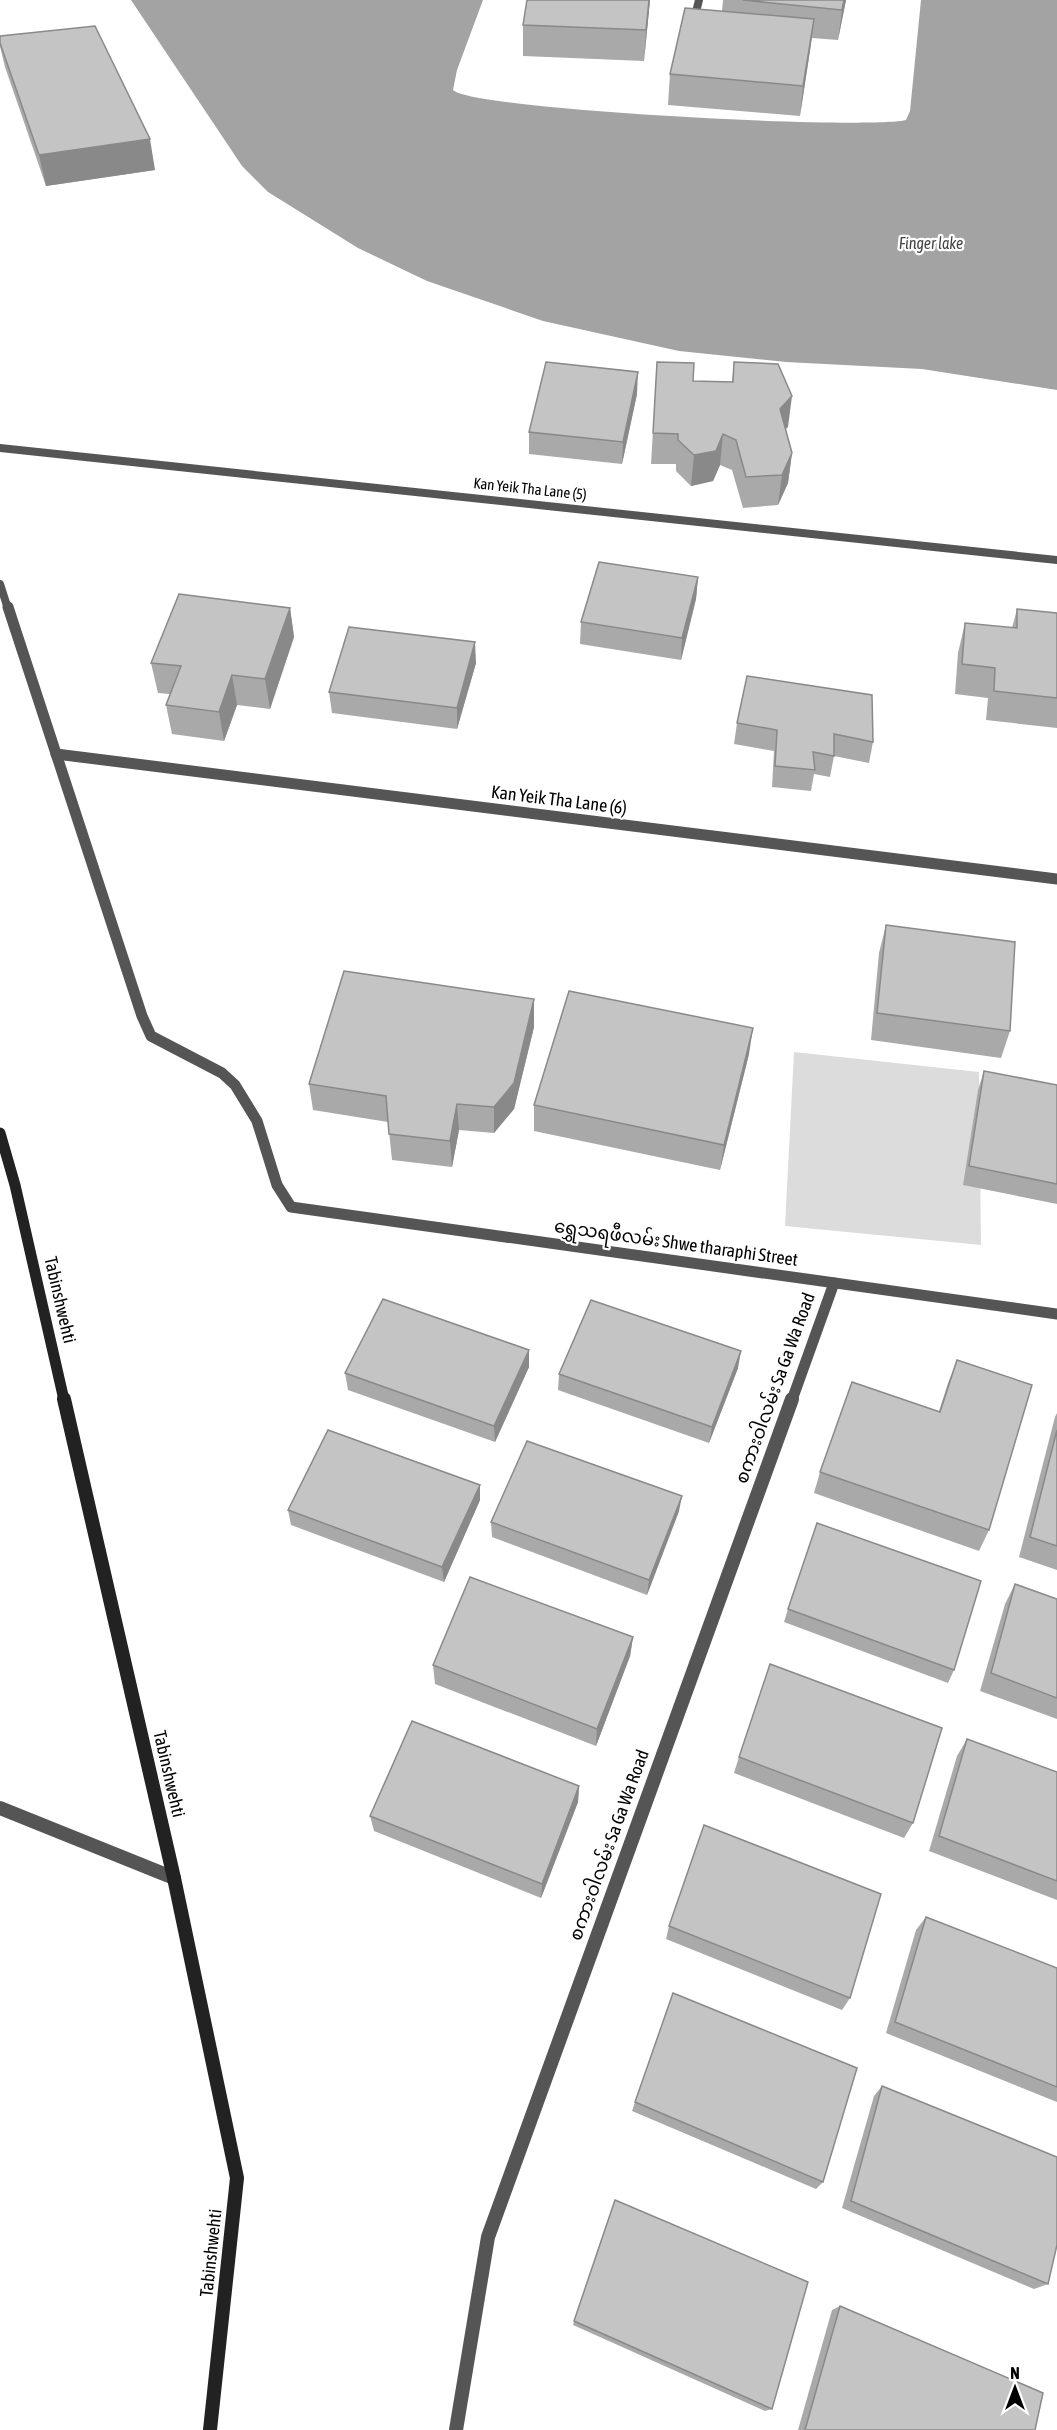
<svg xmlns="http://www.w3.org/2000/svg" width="1057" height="2430" viewBox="0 0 1057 2430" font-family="'Asap Condensed','Noto Sans Myanmar',sans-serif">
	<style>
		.green { fill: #dcdcdc }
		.water { fill: #a3a3a3 }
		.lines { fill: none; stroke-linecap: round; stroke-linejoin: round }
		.service { stroke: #555; stroke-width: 14 }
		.minor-far2 { stroke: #555; stroke-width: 8 }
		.minor-far1 { stroke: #555; stroke-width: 11 }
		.minor { stroke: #555; stroke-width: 14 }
		.secondary-far1 { stroke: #222; stroke-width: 11 }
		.secondary { stroke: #222; stroke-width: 14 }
		.wall { fill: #a9a9a9 }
		.shaded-wall { fill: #898989 }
		.building { fill: #c4c4c4; stroke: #898989; stroke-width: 1.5 }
		.labels { text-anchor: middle; stroke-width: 4.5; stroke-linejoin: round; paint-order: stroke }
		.far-street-label { font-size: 15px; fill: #000; stroke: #fff }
		.far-water-label { font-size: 16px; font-style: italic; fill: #444; stroke: #fff }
		.street-label { font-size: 18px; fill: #000; stroke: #fff }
	</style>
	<rect width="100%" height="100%" fill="#fff"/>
	<polygon class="green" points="794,1052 979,1072 981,1245 785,1226"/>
	<path class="water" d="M131 0H483L457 70 453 90C472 110 865 130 906 120L910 111 921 0H1057V390L922 369 786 362 679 351 543 321 427 281 358 248 268 192 242 166Z"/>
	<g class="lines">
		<polyline class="service" points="0,1808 174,1878"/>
		<g class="minor-far2">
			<polyline points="696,12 699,0"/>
			<polyline points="0,448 1057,560"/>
			<polyline points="0,584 8,609"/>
		</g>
		<g class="minor-far1">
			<polyline points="8,607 142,1016 151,1036 222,1073 235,1085 257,1121 277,1185 291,1207 1057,1314"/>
			<polyline points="56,754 1057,879"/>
			<polyline points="792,1400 834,1283"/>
		</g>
		<polyline class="minor" points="456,2430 488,2237 792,1399"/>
		<polyline class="secondary-far1" points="0,1133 15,1185 64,1400"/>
		<polyline class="secondary" points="64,1399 174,1878 237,2178 210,2430"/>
	</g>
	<g class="wall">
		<polygon points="650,0 644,61 523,56 523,25"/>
		<polygon points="723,0 846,0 838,40 812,38 800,116 668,105 670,74 722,11"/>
		<polygon points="0,36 155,170 46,186 5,67 0,46"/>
		<polygon points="657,362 693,381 732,382 734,362 788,427 785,429 792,453 788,483 778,505 743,508 732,470 720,465 713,481 691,486 676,471 676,464 651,464"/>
		<polygon points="637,394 622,464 529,454 529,432"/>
		<polygon points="698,577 696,599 681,660 580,644 581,622"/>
		<polygon points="290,608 294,637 270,709 237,705 224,741 172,734 166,705 170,694 158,693 151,663"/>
		<polygon points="1017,609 1057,613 1057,728 986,720 988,698 955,694 958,653 965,623 1012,628"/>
		<polygon points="476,663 457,729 332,713 329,692"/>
		<polygon points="747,676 873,742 869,763 834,756 830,777 814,774 811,791 772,787 774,751 734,744 737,723"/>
		<polygon points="886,925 1010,1031 1001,1058 871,1040 879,953"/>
		<polygon points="534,999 534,1027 514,1109 494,1133 459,1130 452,1167 392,1160 388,1122 313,1110 309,1084"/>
		<polygon points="749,1054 720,1170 534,1131 534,1105"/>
		<polygon points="984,1071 1057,1085 1057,1204 963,1185 978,1090"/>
		<polygon points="957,1360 989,1530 979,1551 814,1493 820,1472 939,1411 948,1383"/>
		<polygon points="529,1367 495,1442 348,1390 345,1373"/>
		<polygon points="738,1368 709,1443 558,1390 559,1374"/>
		<polygon points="1057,1413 1057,1570 1019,1557 1055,1417"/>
		<polygon points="480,1485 480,1500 444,1582 291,1525 288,1510"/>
		<polygon points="679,1511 647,1595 492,1537 491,1522"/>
		<polygon points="1015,1584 1057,1599 1057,1719 980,1691 1005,1604"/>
		<polygon points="788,1609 954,1670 948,1683 784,1622"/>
		<polygon points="633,1637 630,1656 596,1746 435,1684 433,1665"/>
		<polygon points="967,1739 1057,1772 1057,1900 929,1851 957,1756"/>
		<polygon points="739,1757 913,1823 904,1838 734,1773"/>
		<polygon points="579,1786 578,1802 541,1898 374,1831 370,1816"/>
		<polygon points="926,1917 1057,1968 1057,2102 886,2033 916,1930"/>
		<polygon points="669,1926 850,1998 842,2010 666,1939"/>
		<polygon points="882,2086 1048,2284 1034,2289 842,2208 874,2096"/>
		<polygon points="635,2102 823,2182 816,2189 632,2111"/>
		<polygon points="615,2200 772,2409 765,2411 573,2325"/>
		<polygon points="840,2306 1035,2430 798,2430 832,2310"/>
	</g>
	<g class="shaded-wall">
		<polygon points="649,0 650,0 644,61 646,30"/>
		<polygon points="844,0 846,0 838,40 842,10"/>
		<polygon points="814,19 810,50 800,116 803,86"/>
		<polygon points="150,139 155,170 46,186 39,155"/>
		<polygon points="638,372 637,394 622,464 623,442"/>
		<polygon points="792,396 788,427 776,439 780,409"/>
		<polygon points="723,434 720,465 713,481 691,486 694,455"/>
		<polygon points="792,453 788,483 778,505 782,475"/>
		<polygon points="698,577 696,599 681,660 682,638"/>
		<polygon points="290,608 294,637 270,709 265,679"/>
		<polygon points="475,642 476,663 457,729 457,708"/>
		<polygon points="232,675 237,705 224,741 219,712"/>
		<polygon points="534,999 534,1027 514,1109 494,1133 494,1107"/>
		<polygon points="753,1028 749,1054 720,1170 724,1145"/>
		<polygon points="457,1104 459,1130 452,1167 450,1141"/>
		<polygon points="529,1350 529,1367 495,1442 494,1426"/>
		<polygon points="741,1351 738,1368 709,1443 712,1427"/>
		<polygon points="480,1485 480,1500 444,1582 442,1567"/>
		<polygon points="682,1496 679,1511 647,1595 649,1580"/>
		<polygon points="633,1637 630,1656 596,1746 597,1729"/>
		<polygon points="579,1786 578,1802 541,1898 542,1884"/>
	</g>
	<g class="building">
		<polygon points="527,0 649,0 646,30 523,25"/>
		<polygon points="743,0 844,0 842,10"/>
		<polygon points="685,8 814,19 803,86 670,74"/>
		<polygon points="95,26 150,139 39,155 0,43 0,36"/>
		<polygon points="546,362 638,372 623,442 529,432"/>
		<polygon points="657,362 694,363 693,381 733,382 734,362 778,364 792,396 780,409 792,453 782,475 746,477 736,440 723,434 716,451 694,455 678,440 678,434 653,433"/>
		<polygon points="599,562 698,577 682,638 581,622"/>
		<polygon points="179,594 290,608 265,679 232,675 219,712 166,705 181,666 151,663"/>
		<polygon points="1017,609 1057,613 1057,698 994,691 995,668 962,664 965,623 1017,628"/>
		<polygon points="349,627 475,642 457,708 329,692"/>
		<polygon points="747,676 872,695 873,742 834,734 834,756 813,752 815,770 775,766 777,730 737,723"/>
		<polygon points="886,925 1015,942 1010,1031 877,1013"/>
		<polygon points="344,971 534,999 514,1083 494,1107 457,1104 450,1141 389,1134 386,1096 309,1084"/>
		<polygon points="569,991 753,1028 724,1145 534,1105"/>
		<polygon points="984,1071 1057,1085 1057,1184 969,1166"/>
		<polygon points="383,1299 529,1350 494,1426 345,1373"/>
		<polygon points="591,1300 741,1351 712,1427 559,1374"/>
		<polygon points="957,1360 1032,1385 989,1530 820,1472 852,1382 940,1412"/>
		<polygon points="328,1430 480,1485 442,1567 288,1510"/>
		<polygon points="1057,1430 1057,1546 1030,1537"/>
		<polygon points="527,1441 682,1496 649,1580 491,1522"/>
		<polygon points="817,1523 981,1581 954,1670 788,1609"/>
		<polygon points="470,1577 633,1637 597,1729 433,1665"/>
		<polygon points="1015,1584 1057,1599 1057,1698 991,1673"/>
		<polygon points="770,1664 942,1728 913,1823 739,1757"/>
		<polygon points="412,1721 579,1786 542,1884 370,1816"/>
		<polygon points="967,1739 1057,1772 1057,1881 939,1836"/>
		<polygon points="704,1825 881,1894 850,1998 669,1926"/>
		<polygon points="926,1917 1057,1968 1057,2087 895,2022"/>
		<polygon points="673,1993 857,2068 823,2182 635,2102"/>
		<polygon points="882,2086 1057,2157 1057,2245 1048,2284 851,2201"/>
		<polygon points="615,2200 808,2282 772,2409 574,2321"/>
		<polygon points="840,2306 1043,2393 1035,2430 805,2430"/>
	</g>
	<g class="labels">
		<g class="far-street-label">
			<text transform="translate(530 489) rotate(6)" y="5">Kan Yeik Tha Lane (5)</text>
		</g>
		<g class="far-water-label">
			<text x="931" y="249">Finger lake</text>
		</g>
		<g class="street-label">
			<text transform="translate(559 800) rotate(7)" y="6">Kan Yeik Tha Lane (6)</text>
			<text transform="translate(676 1243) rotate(8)" y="6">ရွှေသရဖီလမ်း Shwe tharaphi Street</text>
			<text transform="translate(60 1300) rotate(77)" y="6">Tabinshwehti</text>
			<text transform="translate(775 1388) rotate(-70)" y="6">စကားဝါလမ်း Sa Ga Wa Road</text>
			<text transform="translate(169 1774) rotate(77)" y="6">Tabinshwehti</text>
			<text transform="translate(609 1845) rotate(-70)" y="6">စကားဝါလမ်း Sa Ga Wa Road</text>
			<text transform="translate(211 2253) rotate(-84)" y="6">Tabinshwehti</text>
		</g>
	</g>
	<g transform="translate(1015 2388)" stroke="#ffffff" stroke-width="4.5" paint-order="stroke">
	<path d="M0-4.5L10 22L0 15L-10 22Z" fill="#000000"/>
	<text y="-9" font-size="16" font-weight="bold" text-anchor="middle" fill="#000000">N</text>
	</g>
</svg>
